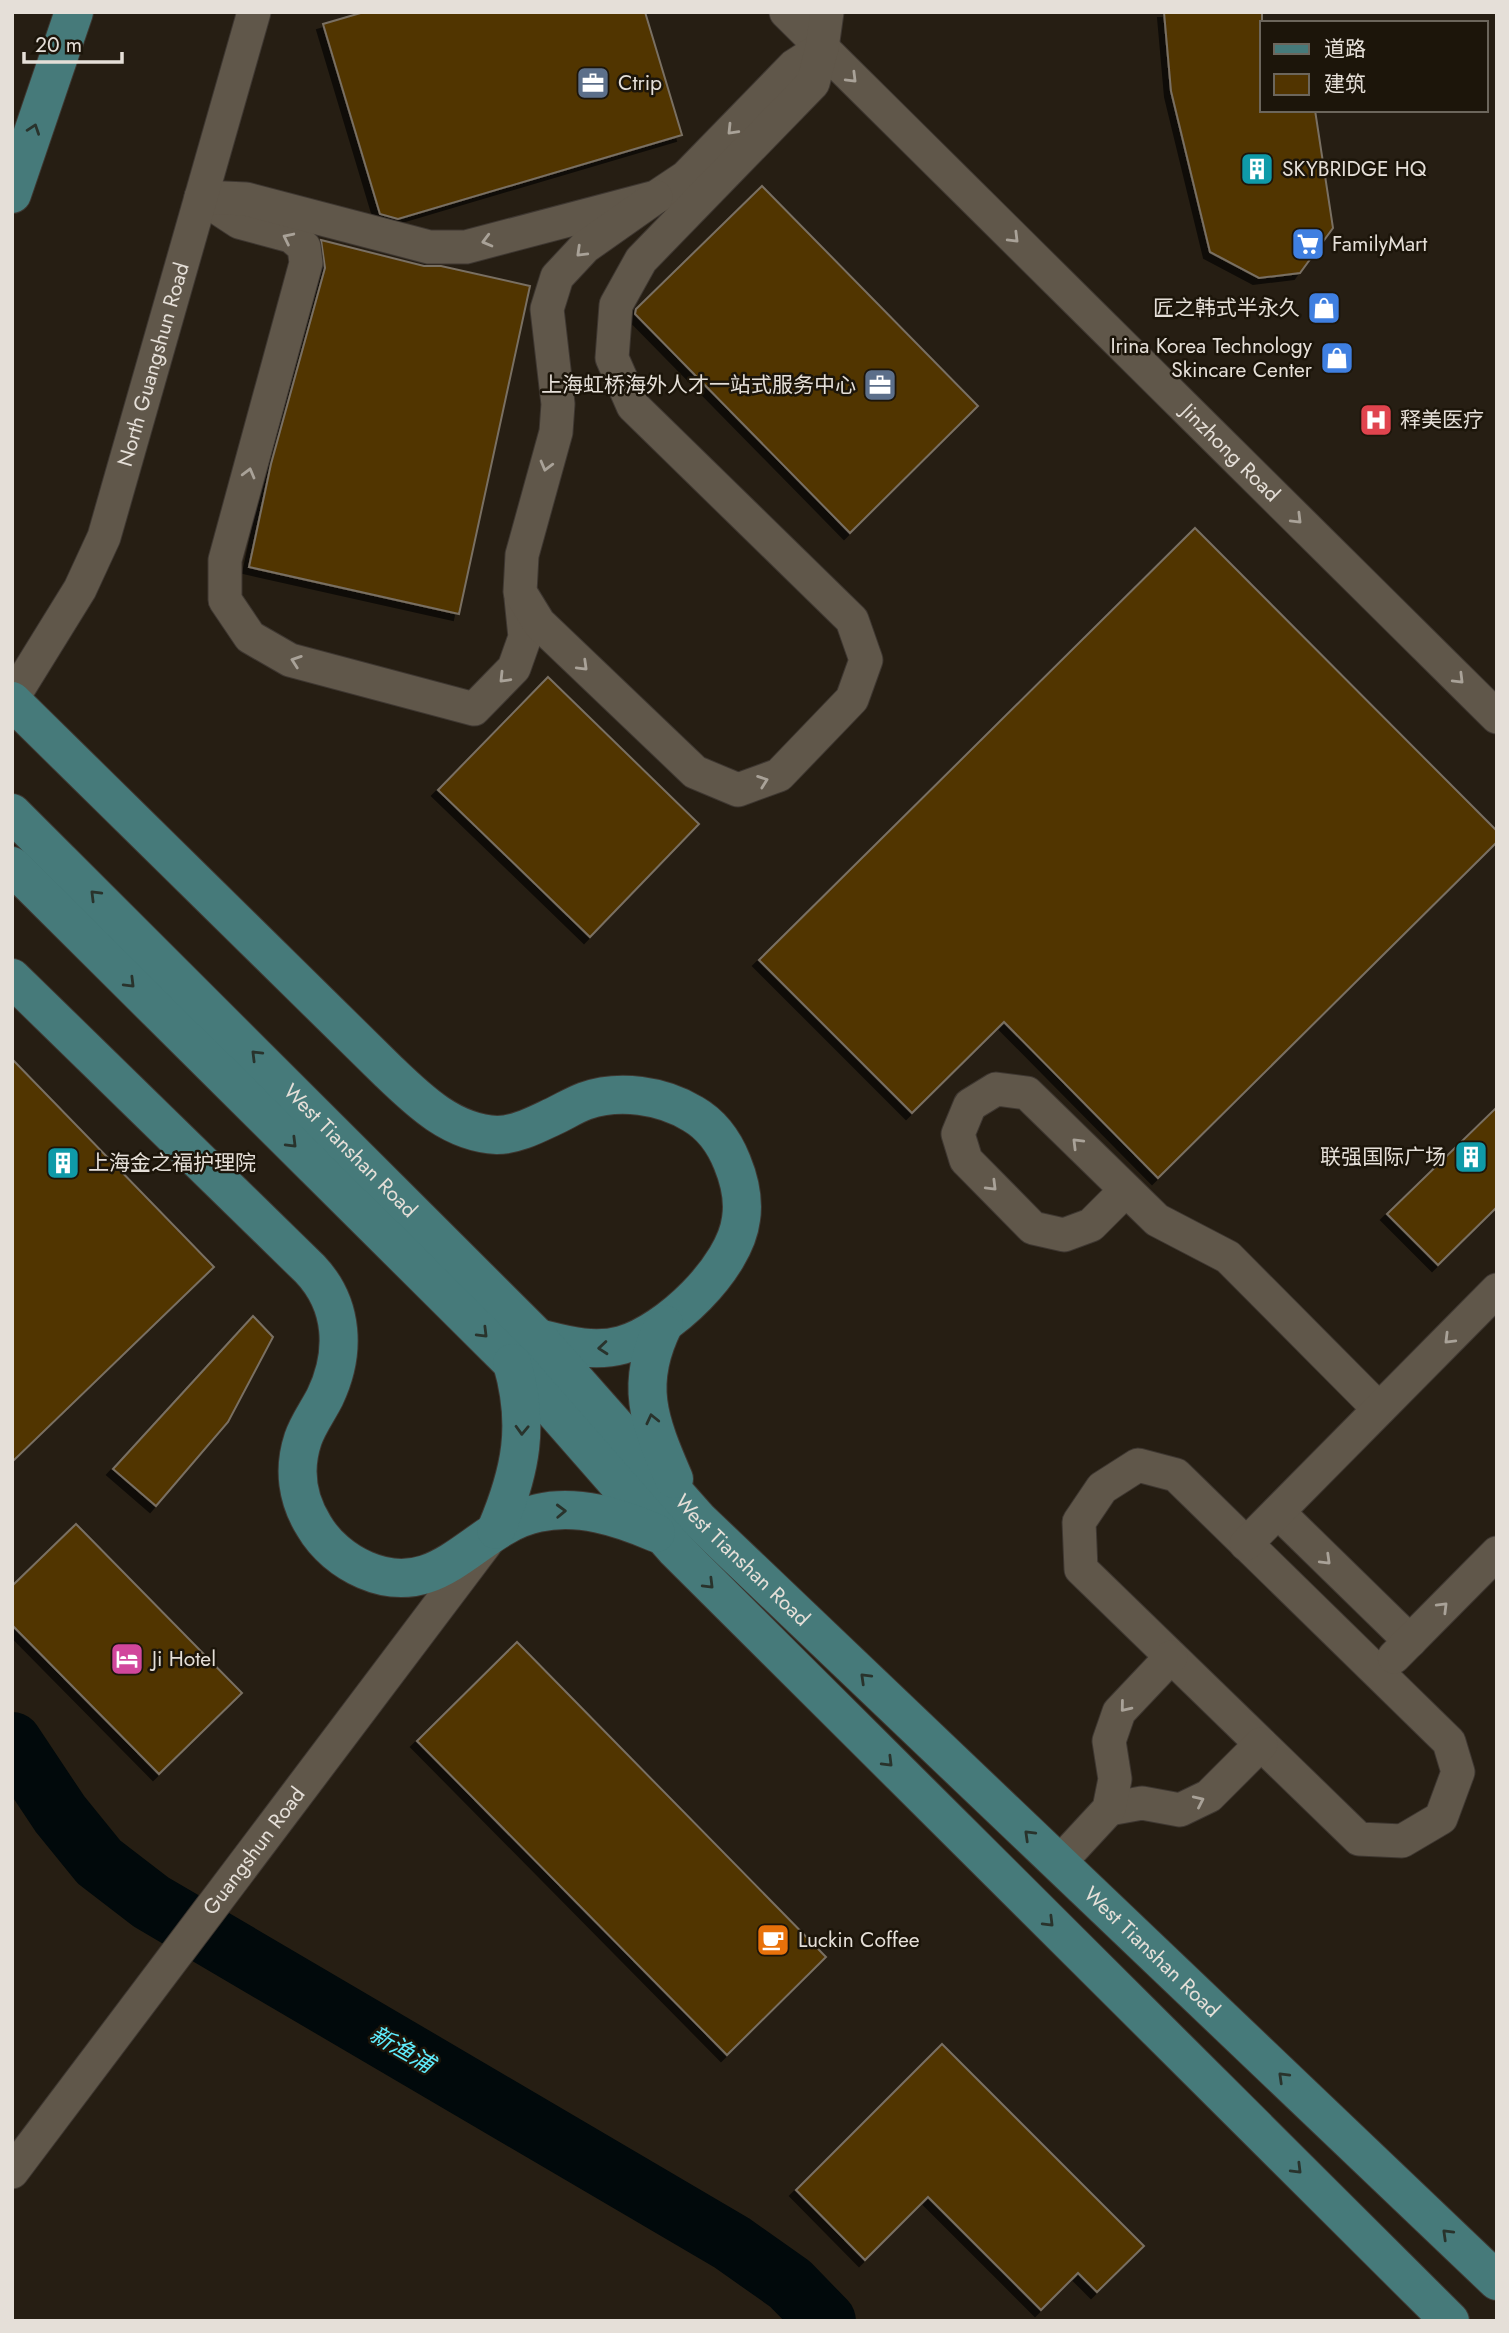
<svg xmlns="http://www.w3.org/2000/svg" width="1509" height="2333" viewBox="0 0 1509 2333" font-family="Jost,'Noto Sans SC',sans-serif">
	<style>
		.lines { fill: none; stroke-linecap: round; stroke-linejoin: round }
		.river { stroke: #01090b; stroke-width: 60 }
		.building { fill: #513400; stroke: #796f62; stroke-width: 2; filter: url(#shadow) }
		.minor-casing { stroke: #3e3731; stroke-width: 35 }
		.major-casing { stroke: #3e3731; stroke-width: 40 }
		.minor { stroke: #60574a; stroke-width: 33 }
		.major { stroke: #467a7a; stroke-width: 38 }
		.oneway { stroke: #a9a298 }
		.oneway2 { stroke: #29332c }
		.labels { text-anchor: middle; stroke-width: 5; stroke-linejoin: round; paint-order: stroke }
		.poi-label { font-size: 21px; fill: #e5dfd8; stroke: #1c150a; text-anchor: start }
		.street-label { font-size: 21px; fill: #e5dfd8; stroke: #1c150a }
		.water-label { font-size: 23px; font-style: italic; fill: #60eeff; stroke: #1c150a }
	</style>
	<defs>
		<filter id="shadow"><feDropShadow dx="-6" dy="6" stdDeviation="0" flood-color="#0009"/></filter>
	</defs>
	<rect width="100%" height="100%" fill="#261e13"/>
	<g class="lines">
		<polyline class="river" points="12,1742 60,1814 99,1862 151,1902 732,2243 790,2284 826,2321"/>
	</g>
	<g class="building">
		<polygon points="364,12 645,12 682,135 398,219 380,214 323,24"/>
		<polygon points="1164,12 1262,12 1262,110 1315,110 1333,228 1300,273 1259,278 1210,252 1171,91"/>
		<polygon points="762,186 978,406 850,533 635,314 636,309"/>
		<polygon points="321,240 424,266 441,266 530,286 459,614 249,567 271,464 325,268"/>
		<polygon points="1195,528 1497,831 1497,842 1158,1178 1004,1022 912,1113 759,960"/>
		<polygon points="548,677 699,824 590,937 438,790"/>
		<polygon points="12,1059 214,1267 12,1462"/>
		<polygon points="1497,1107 1497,1207 1438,1265 1387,1214"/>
		<polygon points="253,1316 273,1337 228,1422 156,1506 113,1469"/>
		<polygon points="76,1524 242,1693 159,1774 12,1625 12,1586"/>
		<polygon points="517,1642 826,1957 727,2055 417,1741"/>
		<polygon points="942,2044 1144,2246 1097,2292 1078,2273 1041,2310 928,2197 865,2260 796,2190"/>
	</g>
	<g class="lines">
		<defs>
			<g id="minor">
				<path id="s1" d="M786 12 1497 717"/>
				<polyline points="201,197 239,222 291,236 304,247 306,263 225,560 225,600 250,637 290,660 474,709 514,668 525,637 521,598"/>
				<polyline points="202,197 246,199 429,247 466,247 656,197 686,177 794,66 822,48"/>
				<polyline points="656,197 585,247 557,277 547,309 558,404 556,432 522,555 520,592 539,623 695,772 738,790 779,775 852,699 866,660 852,620 633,406 612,358 616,305 641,260 813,83 822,48 827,12"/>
				<path id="s2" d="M12 699 80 589 104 537 254 12"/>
				<polyline points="1125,1191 1091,1225 1064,1235 1033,1228 966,1160 958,1134 970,1105 996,1089 1027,1093 1157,1220 1228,1257 1379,1409"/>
				<polygon points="1138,1465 1176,1475 1449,1742 1458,1772 1441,1818 1402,1841 1359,1839 1081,1569 1079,1522 1102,1488"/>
				<polyline points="1278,1512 1410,1641"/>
				<polyline points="1246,1544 1497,1290"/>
				<polyline points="1394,1657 1497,1553"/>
				<polyline points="1109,1809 1142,1803 1180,1810 1209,1796 1261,1744"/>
				<polyline points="1059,1863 1109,1809 1115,1779 1109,1741 1119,1712 1171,1657"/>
				<path id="s3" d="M12 2172 486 1543"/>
			</g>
			<g id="major">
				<polyline points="12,194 74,12"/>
				<path d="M12 701 389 1072C419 1101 452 1133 497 1135 516 1135 535 1125 552 1117 563 1112 574 1105 585 1101 619 1089 662 1095 693 1114 712 1125 724 1142 732 1162 739 1179 744 1200 741 1219 735 1268 668 1332 622 1345 593 1353 566 1345 538 1338"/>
				<path id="s4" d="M12 813 538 1338 699 1520 1497 2281"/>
				<polyline points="12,866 512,1363 675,1549 1450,2321"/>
				<path d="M12 978 310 1269C344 1305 346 1353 325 1397 318 1411 308 1424 303 1439 293 1469 297 1499 314 1526 325 1545 344 1561 365 1570 441 1603 474 1526 538 1513 578 1504 619 1517 656 1533"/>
				<path d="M664 1324C634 1384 649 1421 674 1479"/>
				<path d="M496 1530C521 1471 530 1425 512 1363"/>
			</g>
		</defs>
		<use href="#minor" class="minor-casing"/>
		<use href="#major" class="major-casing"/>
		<use href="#minor" class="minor"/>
		<use href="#major" class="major"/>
	</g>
	<defs><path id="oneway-chevron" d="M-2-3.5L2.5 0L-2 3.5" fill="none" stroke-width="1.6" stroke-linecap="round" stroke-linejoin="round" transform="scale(1.75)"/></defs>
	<g class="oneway">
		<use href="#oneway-chevron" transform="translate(852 78) rotate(45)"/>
		<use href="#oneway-chevron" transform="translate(732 130) rotate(134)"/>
		<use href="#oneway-chevron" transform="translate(288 238) rotate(-154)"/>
		<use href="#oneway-chevron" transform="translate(1014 238) rotate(45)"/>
		<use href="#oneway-chevron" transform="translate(487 241) rotate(165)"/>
		<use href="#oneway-chevron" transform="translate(581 252) rotate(136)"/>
		<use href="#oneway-chevron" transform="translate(546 466) rotate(105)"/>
		<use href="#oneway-chevron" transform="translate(249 473) rotate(-75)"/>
		<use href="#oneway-chevron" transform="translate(1297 519) rotate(45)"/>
		<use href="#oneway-chevron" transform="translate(296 661) rotate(-161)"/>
		<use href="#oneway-chevron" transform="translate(583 666) rotate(44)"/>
		<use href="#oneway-chevron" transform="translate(504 678) rotate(134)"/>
		<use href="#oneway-chevron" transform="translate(1459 679) rotate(45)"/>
		<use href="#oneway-chevron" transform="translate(763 781) rotate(-20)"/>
		<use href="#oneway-chevron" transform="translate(1077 1143) rotate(-135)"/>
		<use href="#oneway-chevron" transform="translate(992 1186) rotate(45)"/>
		<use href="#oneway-chevron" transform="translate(1449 1339) rotate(135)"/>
		<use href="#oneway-chevron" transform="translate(1326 1560) rotate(44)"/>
		<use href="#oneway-chevron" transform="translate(1443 1607) rotate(-45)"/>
		<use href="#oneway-chevron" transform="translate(1125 1707) rotate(129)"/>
		<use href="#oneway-chevron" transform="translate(1199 1801) rotate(-25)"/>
	</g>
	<g class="oneway2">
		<use href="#oneway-chevron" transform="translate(34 129) rotate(-71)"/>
		<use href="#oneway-chevron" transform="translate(95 895) rotate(-135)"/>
		<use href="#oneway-chevron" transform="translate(130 983) rotate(45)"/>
		<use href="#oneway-chevron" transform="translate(256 1055) rotate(-135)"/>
		<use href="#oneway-chevron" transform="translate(292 1143) rotate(45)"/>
		<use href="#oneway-chevron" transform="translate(483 1333) rotate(45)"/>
		<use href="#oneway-chevron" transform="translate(603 1348) rotate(175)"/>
		<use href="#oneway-chevron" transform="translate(652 1419) rotate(-103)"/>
		<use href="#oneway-chevron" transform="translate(522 1430) rotate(92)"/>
		<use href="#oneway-chevron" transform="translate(561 1511) rotate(-2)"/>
		<use href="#oneway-chevron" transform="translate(709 1584) rotate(45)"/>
		<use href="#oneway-chevron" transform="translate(865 1678) rotate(-136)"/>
		<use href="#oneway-chevron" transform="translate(888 1762) rotate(45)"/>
		<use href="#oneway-chevron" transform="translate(1029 1835) rotate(-136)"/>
		<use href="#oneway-chevron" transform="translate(1049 1922) rotate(45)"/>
		<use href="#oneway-chevron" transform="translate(1283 2077) rotate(-136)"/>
		<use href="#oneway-chevron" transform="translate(1297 2169) rotate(45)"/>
		<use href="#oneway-chevron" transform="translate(1447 2234) rotate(-136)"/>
	</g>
	<defs>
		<symbol id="office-square" viewBox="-11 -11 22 22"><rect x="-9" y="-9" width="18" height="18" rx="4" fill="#5c6f8a" stroke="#1c150a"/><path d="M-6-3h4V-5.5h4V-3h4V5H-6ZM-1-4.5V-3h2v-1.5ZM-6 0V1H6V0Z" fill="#fff"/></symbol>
		<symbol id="building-square" viewBox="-11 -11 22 22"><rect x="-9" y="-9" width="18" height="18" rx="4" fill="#0f9aa8" stroke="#1c150a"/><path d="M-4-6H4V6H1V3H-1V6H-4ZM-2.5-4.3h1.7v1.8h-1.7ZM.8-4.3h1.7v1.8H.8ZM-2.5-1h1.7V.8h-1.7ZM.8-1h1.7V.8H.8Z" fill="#fff"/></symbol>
		<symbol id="supermarket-square" viewBox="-11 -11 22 22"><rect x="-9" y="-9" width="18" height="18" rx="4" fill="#3f7fe0" stroke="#1c150a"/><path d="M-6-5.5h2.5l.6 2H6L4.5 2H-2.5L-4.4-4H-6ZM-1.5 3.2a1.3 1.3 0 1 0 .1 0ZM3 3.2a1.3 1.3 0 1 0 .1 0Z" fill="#fff"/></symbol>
		<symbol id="shop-square" viewBox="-11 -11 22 22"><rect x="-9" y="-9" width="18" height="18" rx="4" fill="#3f7fe0" stroke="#1c150a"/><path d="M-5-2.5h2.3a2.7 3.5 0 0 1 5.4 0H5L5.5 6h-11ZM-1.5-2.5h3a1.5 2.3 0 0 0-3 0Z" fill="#fff"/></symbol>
		<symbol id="hospital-square" viewBox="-11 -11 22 22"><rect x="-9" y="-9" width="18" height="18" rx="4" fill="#e0444e" stroke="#1c150a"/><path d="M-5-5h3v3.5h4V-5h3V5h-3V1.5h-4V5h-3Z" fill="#fff"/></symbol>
		<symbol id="hotel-square" viewBox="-11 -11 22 22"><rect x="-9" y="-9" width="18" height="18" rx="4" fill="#d1479c" stroke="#1c150a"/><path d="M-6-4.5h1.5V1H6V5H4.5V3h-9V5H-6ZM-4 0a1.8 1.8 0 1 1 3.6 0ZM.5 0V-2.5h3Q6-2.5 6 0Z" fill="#fff"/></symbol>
		<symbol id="cafe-square" viewBox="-11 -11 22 22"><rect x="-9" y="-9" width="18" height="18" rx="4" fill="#e8710a" stroke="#1c150a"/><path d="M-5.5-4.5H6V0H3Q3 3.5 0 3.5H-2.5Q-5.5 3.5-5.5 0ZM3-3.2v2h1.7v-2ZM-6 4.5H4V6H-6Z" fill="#fff"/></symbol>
	</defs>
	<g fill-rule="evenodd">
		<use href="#office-square" x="574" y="64" width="38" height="38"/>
		<use href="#building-square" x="1238" y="150" width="38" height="38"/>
		<use href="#supermarket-square" x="1289" y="225" width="38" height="38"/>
		<use href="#shop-square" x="1305" y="289" width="38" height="38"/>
		<use href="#shop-square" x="1318" y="339" width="38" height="38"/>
		<use href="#office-square" x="861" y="366" width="38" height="38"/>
		<use href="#hospital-square" x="1357" y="401" width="38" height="38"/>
		<use href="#building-square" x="1452" y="1138" width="38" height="38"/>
		<use href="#building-square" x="44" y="1144" width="38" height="38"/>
		<use href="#hotel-square" x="108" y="1640" width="38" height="38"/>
		<use href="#cafe-square" x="754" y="1921" width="38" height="38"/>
	</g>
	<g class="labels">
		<g class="poi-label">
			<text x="618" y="90">Ctrip</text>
			<text x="1282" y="176">SKYBRIDGE HQ</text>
			<text x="1332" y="251">FamilyMart</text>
			<text x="1300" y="315" text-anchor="end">匠之韩式半永久</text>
			<text x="1312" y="353" text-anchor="end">Irina Korea Technology<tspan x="1312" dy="24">Skincare Center</tspan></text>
			<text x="856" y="392" text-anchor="end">上海虹桥海外人才一站式服务中心</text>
			<text x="1400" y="427">释美医疗</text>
			<text x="1446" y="1164" text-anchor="end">联强国际广场</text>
			<text x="88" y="1170">上海金之福护理院</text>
			<text x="152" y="1666">Ji Hotel</text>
			<text x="798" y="1947">Luckin Coffee</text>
		</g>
		<g class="street-label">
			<text dy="7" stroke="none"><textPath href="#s2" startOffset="366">North Guangshun Road</textPath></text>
			<text dy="7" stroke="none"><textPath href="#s1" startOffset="626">Jinzhong Road</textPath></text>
			<text dy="7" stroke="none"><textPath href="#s4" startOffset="478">West Tianshan Road</textPath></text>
			<text dy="7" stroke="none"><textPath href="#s4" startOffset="1045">West Tianshan Road</textPath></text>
			<text dy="7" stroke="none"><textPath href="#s3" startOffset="402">Guangshun Road</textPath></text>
			<text dy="7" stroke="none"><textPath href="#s4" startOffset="1612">West Tianshan Road</textPath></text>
		</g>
		<g class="water-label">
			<text transform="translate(402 2049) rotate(30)" y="8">新渔浦</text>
		</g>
	</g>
	<rect width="1509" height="2333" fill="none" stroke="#e5dfd8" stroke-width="28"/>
	<rect x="1260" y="21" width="228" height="91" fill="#1c150a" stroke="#6c665c" stroke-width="2"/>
	<rect x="1274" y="44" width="35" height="10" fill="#467a7a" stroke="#6c665c" stroke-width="2"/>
	<text x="1324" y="56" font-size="21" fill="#e5dfd8">道路</text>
	<rect x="1274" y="74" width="35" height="21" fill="#513400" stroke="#6c665c" stroke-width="2"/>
	<text x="1324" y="91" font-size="21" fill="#e5dfd8">建筑</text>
	<path d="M24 52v10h98v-10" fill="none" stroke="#e5dfd8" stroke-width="3.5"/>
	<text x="35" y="52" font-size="21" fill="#e5dfd8" stroke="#1c150a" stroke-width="5" paint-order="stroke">20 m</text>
</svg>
